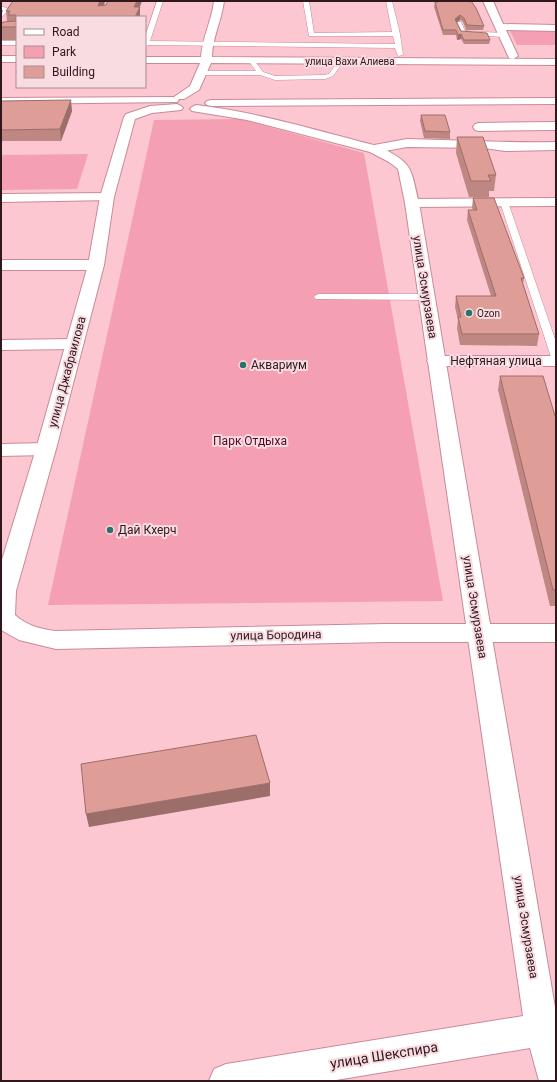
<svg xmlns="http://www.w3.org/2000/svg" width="557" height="1082" viewBox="0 0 557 1082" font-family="Roboto,sans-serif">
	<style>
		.green { fill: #f49fb2 }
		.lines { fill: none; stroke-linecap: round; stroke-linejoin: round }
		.lane-casing { stroke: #c98a97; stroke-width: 1 }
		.street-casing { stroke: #c98a97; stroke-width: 2 }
		.secondary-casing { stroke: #c98a97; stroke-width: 2 }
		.lane { fill: #fff; fill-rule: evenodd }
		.street { fill: #fff; fill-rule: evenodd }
		.secondary { fill: #fff; fill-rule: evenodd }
		.wall { fill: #bf8781 }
		.shaded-wall { fill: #9b6e69 }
		.building { fill: #de9d96; stroke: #9b6e69 }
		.poi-dot { fill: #2a726b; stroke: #f8dce1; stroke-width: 1.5 }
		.labels { text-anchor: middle; stroke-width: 4; stroke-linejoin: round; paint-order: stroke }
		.far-street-label { font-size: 10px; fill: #2f171c; stroke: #f8dce1 }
		.far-poi-label { font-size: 10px; fill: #2f171c; stroke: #f8dce1; text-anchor: start }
		.street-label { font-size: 12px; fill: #2f171c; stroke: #f8dce1 }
		.poi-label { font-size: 12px; fill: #2f171c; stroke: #f8dce1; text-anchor: start }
		.park-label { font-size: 12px; fill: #530924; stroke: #f8dce1 }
		.near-street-label { font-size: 14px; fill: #2f171c; stroke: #f8dce1 }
	</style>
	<rect width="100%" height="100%" fill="#fdc7d1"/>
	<g class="green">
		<polygon points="509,29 556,30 556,45 517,45"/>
		<polygon points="240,119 364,153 443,601 48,605 154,120"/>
		<polygon points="88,154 77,189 1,190 1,155"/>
	</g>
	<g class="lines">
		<defs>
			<g id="lane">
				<polygon points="157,1 163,1 150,41 395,44 393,36 309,36 303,1 309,1 314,33 392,32 386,1 392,1 400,34 403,55 398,56 395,48 148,45 145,48 145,37"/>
				<polygon points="1,6 9,9 1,18 3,10 1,10"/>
				<polygon points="457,22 461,22 465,31 503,33 506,35 503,37 461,34"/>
				<rect x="1" y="41" width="16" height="4"/>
				<polygon points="251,58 253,59 263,72 275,76 324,75 329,74 339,60 344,61 333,76 325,79 275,80 260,75 201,75 198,73 201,71 256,71 248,60"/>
				<polygon points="501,200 507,200 508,202 556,342 556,360 551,357 500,202"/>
				<polygon points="319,294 426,294 431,297 426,300 316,299 314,297 316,295"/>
			</g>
			<g id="street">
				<polygon points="483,1 493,1 503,24 556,25 556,31 506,30 518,56 513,59 509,58"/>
				<polygon points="173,97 177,98 179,100 177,102 1,104 1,98"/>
				<polygon points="556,98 556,104 211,106 207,105 205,103 207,101 211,100"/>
				<polygon points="556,122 556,130 479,131 475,130 473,127 475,124 479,123"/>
				<path d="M407 139C457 140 506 143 556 142V150L505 151 484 148 407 147 374 153 370 152 368 149 370 146 374 145Z"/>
				<polygon points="107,193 112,194 114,197 112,200 1,202 1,194"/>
				<polygon points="556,198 556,206 412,207 407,206 405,203 407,200 412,199"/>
				<polygon points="1,260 96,260 101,262 104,265 101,268 96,270 1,270"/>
				<polygon points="74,339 80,340 83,344 80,348 74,349 1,350 1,340"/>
				<polygon points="436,356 556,356 556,366 436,366 430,365 427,361 430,357"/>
				<polygon points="46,443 53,445 56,449 53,453 46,455 1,456 1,444"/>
				<polygon points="479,623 488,626 491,632 556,1013 556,1081 539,1081 530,1048 330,1081 209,1081 214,1069 226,1064 523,1016 467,632 470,626"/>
			</g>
			<g id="secondary">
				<path d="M214 1H224C222 20 212 38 212 57L556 59V65L211 63 199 90 184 99H176L174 97 190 86 200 63H145V57H201C202 38 212 20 214 1Z"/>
				<rect x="1" y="56" width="16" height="6"/>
				<path d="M177 104 181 106 183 108 181 110 152 113 135 119 114 197 104 265 56 449 16 591 15 615C27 626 41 629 56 631L386 624H466L405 203 398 169 389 162 370 152 247 120 192 111 190 109 192 107 196 105C258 112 318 131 378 146 414 164 410 166 419 203L490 624H556V642H386L56 649 19 640 1 630V563L36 449 88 265 100 197 124 117 126 114 150 106Z"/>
			</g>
		</defs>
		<use href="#lane" class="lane-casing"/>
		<use href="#street" class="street-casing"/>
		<use href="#secondary" class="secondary-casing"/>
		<use href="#lane" class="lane"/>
		<use href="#street" class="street"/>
		<use href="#secondary" class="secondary"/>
	</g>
	<g class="wall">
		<polygon points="13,1 105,1 104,6 142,1 139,7 140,17 17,17 17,40 1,40 1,25 7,22 6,11"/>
		<polygon points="435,1 471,1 484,26 483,30 466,30 463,22 460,20 457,22 461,31 490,40 489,44 464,44 461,39 457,40 456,35 443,35 434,7 435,2 436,2"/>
		<polygon points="1,101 72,111 61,141 1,141"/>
		<polygon points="421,115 450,132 450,139 424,138 420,121"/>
		<polygon points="457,137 496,175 494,191 489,191 489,197 469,197 456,153"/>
		<polygon points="473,198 524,278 523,284 539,334 537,346 460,345 457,328 458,320 455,307 456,296 491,296 467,220 468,210 473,210 472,208"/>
		<polygon points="500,376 556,419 556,606 550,606 498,390"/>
	</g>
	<g class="shaded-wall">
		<polygon points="100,1 105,1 100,17 98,6"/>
		<polygon points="137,1 142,1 139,9 140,7 140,17 135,17 134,7"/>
		<polygon points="460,15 460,20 455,24 455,19"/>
		<polygon points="461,34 461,39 457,40 458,35"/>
		<polygon points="71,100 72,111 61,141 60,129"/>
		<polygon points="270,783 270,796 89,827 86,814"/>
	</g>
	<g class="building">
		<polygon points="13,1 100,1 98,6 106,5 108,1 137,1 134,7 140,7 135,17 17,17 17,27 1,27 1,25 3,22 16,21 16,15 8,15 10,11 6,11"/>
		<polygon points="437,1 471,1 476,8 484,26 467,25 464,18 460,15 455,19 461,31 487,33 490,40 464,40 461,34 458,35 456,30 443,30 435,2 438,2"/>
		<polygon points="71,100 60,129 1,130 1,101"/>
		<polygon points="421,115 445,115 450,132 425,131"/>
		<polygon points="457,137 483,137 496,175 488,175 491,181 471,181"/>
		<polygon points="473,198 494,198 524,278 521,278 539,334 462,334 458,317 461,317 456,296 496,296 468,210 477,210"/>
		<polygon points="500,376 543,376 556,419 556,590 553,590"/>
		<polygon points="256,735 270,783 86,814 81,764"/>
	</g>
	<g class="poi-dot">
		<circle cx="469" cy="313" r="4"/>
		<circle cx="243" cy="365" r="4"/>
		<circle cx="110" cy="530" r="4"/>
	</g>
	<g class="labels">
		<g class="far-street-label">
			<text x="350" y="65">улица Вахи Алиева</text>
		</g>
		<g class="far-poi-label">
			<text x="477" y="317">Ozon</text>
		</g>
		<g class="street-label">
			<text transform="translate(425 287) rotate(81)" y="4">улица Эсмурзаева</text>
			<text x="496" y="365">Нефтяная улица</text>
			<text transform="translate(67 372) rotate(-75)" y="4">улица Джабраилова</text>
			<text transform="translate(475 607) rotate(81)" y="4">улица Эсмурзаева</text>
			<text transform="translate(276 635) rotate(-1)" y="4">улица Бородина</text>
			<text transform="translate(526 927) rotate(81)" y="4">улица Эсмурзаева</text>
		</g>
		<g class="poi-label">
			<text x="251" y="369">Аквариум</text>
			<text x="118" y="534">Дай Кхерч</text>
		</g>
		<g class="park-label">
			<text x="250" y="445">Парк Отдыха</text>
		</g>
		<g class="near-street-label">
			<text transform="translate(384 1055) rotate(-9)" y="5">улица Шекспира</text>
		</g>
	</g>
	<rect width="557" height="1082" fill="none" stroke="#2f171c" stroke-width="4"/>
	<rect x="16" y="16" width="130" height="72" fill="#f8dce1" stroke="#a88d92"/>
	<rect x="24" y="29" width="20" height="6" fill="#ffffff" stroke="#a88d92"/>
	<text x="52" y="36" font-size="12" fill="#2f171c">Road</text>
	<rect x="24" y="46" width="20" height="12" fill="#f49fb2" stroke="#a88d92"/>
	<text x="52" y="56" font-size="12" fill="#2f171c">Park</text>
	<rect x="24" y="66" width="20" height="12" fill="#de9d96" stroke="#a88d92"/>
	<text x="52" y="76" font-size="12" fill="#2f171c">Building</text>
</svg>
